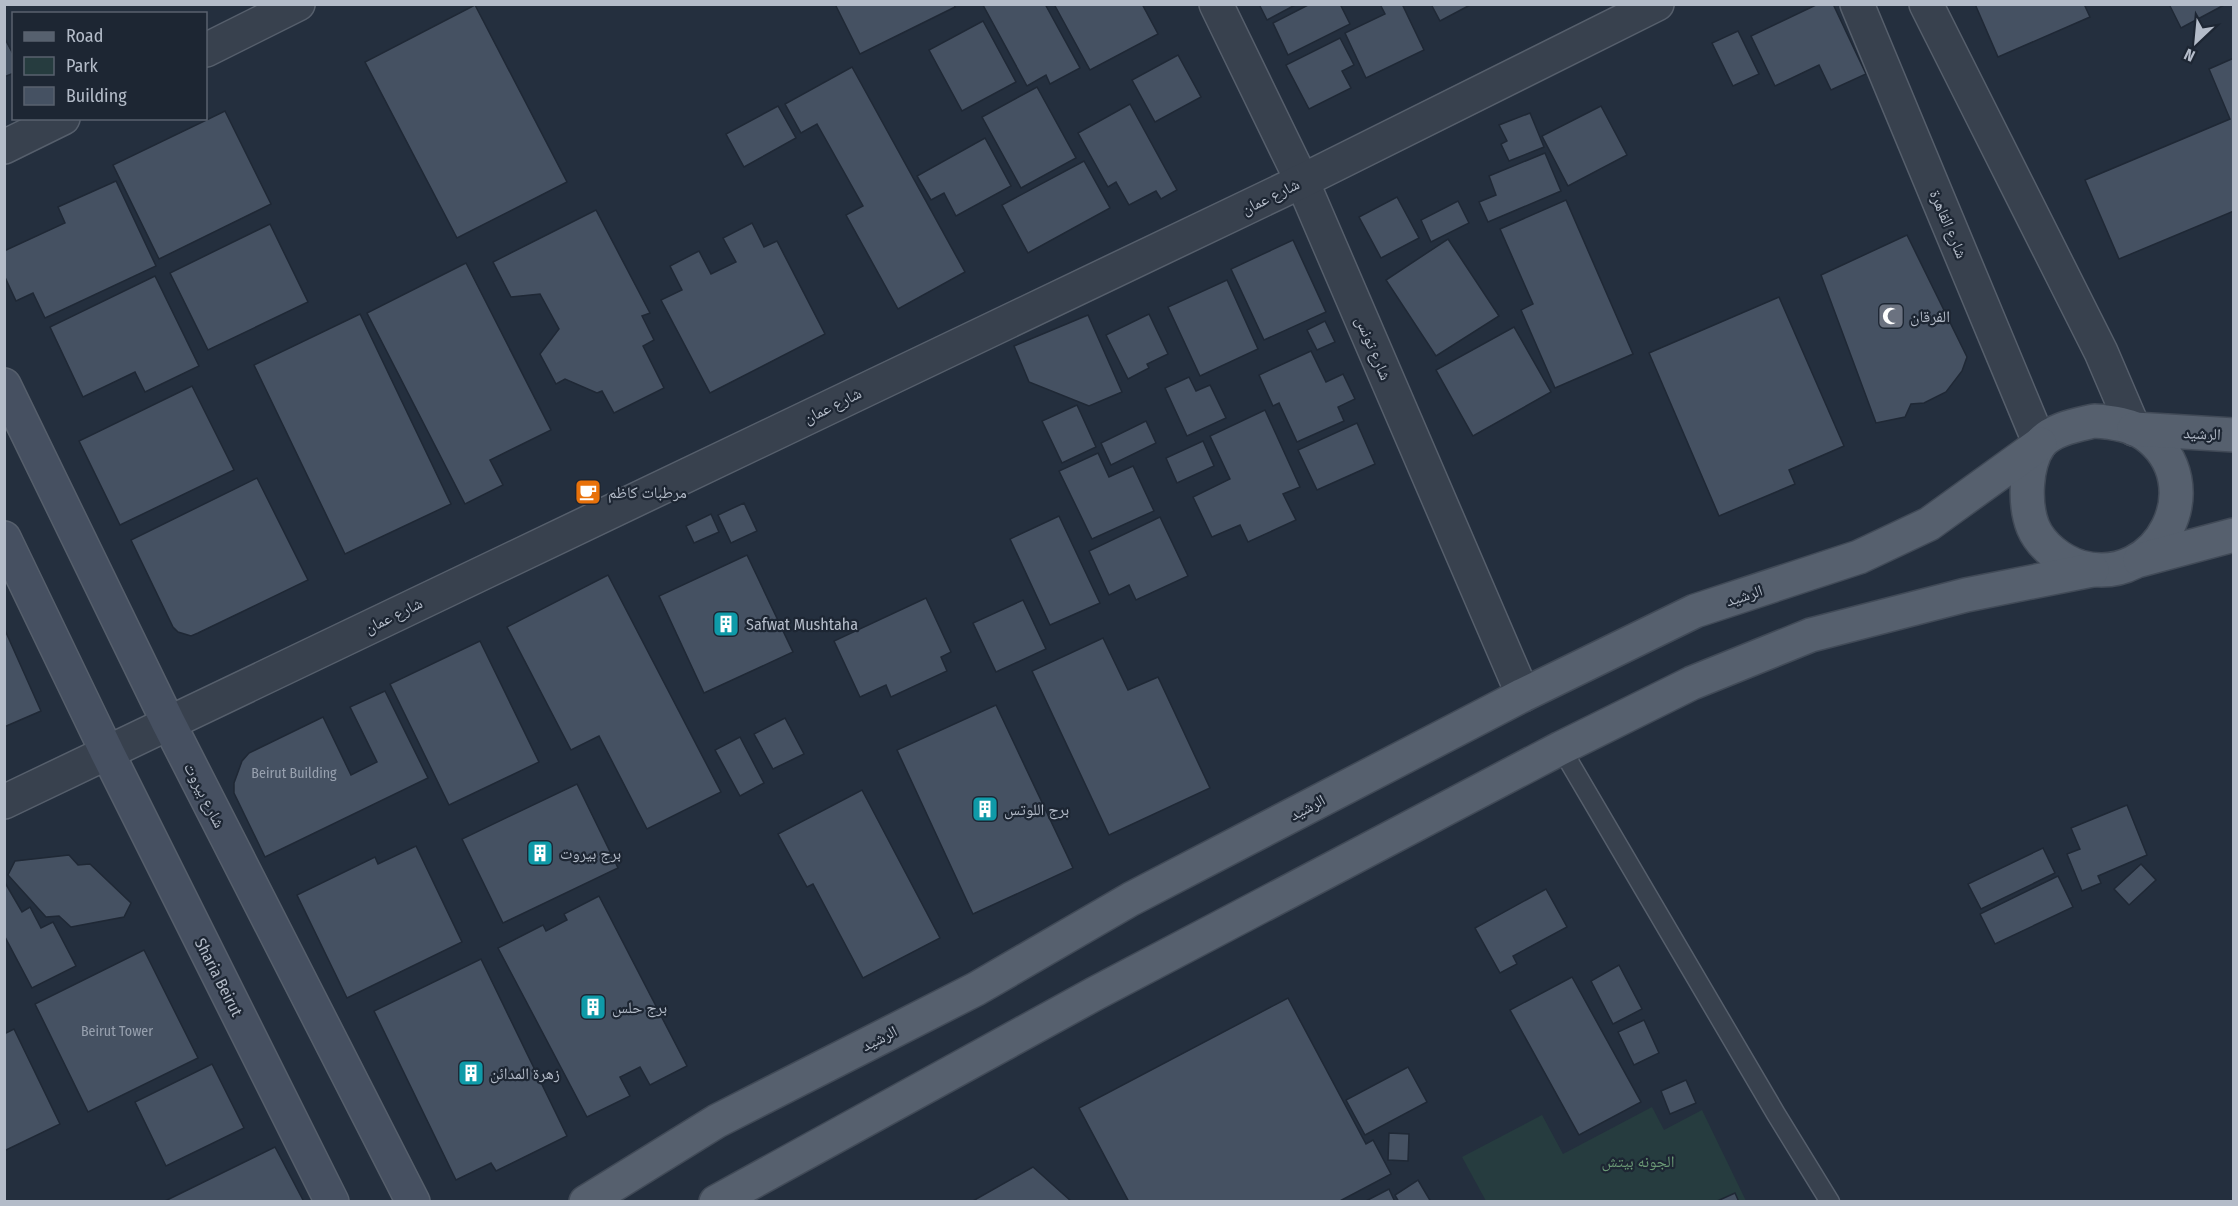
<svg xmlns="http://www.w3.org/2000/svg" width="2238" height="1206" viewBox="0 0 2238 1206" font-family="'Fira Sans Condensed','Noto Naskh Arabic',sans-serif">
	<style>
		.green { fill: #263c3f }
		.building { fill: #455162; stroke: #1f2835; stroke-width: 1.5 }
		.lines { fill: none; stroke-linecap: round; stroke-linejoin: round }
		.lane-casing { stroke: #565f6c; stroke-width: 21 }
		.street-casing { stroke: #565f6c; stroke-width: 36 }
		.secondary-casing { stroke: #565f6c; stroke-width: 36 }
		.primary-casing { stroke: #414a57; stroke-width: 36 }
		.lane { stroke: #38414e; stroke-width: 18 }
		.street { stroke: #38414e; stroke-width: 33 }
		.secondary { stroke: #465061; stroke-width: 33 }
		.primary { stroke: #56606e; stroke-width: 33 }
		.labels { text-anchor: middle; stroke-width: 4.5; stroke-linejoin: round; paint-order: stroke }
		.number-label { font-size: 14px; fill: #98a1af }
		.street-label { font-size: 16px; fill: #b4bcc9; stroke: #1d2633 }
		.poi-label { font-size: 16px; fill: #b4bcc9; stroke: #1d2633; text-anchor: start }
		.park-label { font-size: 16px; fill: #6b9a76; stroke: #1d2633 }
	</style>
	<rect width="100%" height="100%" fill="#242f3e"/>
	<polygon class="green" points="1652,1107 1664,1130 1702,1110 1746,1201 1486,1201 1462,1157 1542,1115 1563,1154"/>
	<g class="building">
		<polygon points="835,4 954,4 955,7 860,54"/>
		<polygon points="1045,4 1080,68 1050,84 1046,75 1027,86 983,5"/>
		<polygon points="1054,4 1142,4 1158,34 1090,70"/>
		<polygon points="1259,4 1297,4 1267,20"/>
		<polygon points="1310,4 1340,4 1350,24 1288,55 1273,23"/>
		<polygon points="1380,4 1402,4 1424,50 1366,78 1345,33 1385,14"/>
		<polygon points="1431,4 1472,4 1440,21"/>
		<polygon points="1818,4 1833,4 1866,74 1831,90 1819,65 1775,86 1751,36"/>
		<polygon points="1975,4 2084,4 2090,17 1998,57"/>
		<polygon points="2169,4 2226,4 2181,28"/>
		<polygon points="475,5 567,182 457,238 365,62"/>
		<polygon points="983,21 1016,82 962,111 929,50"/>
		<polygon points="1738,31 1759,74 1733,86 1712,43"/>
		<polygon points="4,37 14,56 14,73 4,77"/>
		<polygon points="1340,38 1354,65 1342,71 1351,88 1309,109 1286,65"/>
		<polygon points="1178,55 1201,97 1155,122 1132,80"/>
		<polygon points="2234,58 2234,211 2119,259 2085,180 2230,119 2209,69"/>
		<polygon points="852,67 965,272 898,309 846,215 863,206 817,124 801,133 785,104"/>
		<polygon points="1037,87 1076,158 1021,188 982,117"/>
		<polygon points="1130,104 1177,190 1161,199 1156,191 1129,205 1116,182 1108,187 1078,133"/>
		<polygon points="778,106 796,138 744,167 726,134"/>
		<polygon points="1601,106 1627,155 1568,186 1542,136"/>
		<polygon points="225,111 271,204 159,259 113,165"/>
		<polygon points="1530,113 1544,147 1509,161 1501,144 1507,141 1499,125"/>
		<polygon points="985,138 1011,186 956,216 944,193 931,200 917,176"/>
		<polygon points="1545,153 1561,191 1488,222 1479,202 1496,195 1489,176"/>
		<polygon points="1084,161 1110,208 1028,253 1002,205"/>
		<polygon points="116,181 156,266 45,318 33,293 16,301 4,275 4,251 65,223 58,207"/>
		<polygon points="1397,197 1419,238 1381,258 1359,217"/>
		<polygon points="1566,200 1633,354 1555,388 1521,310 1533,304 1500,229"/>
		<polygon points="1458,201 1469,223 1431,242 1421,220"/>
		<polygon points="596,210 650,313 642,316 654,340 643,346 664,388 614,413 602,391 597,393 565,379 556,384 540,354 559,329 540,294 511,297 493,262"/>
		<polygon points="752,223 764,247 777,241 825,334 710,393 661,300 682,290 670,266 699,251 711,274 736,262 723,238"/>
		<polygon points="270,224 308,302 208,350 170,273"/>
		<polygon points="1907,235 1967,357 1962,371 1946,392 1924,403 1911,404 1905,417 1876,423 1821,275"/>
		<polygon points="1448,239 1499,316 1436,356 1386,280"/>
		<polygon points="1293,240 1326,312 1264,340 1231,269"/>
		<polygon points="466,263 551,430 490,460 503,485 465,504 367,313"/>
		<polygon points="155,276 199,366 145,392 135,372 83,397 50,327"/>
		<polygon points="1227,280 1258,349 1200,376 1168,307"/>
		<polygon points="1779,297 1844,446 1789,470 1795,484 1719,516 1649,353"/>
		<polygon points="360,314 451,504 345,554 254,365"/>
		<polygon points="1149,314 1168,354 1147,364 1149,368 1128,379 1106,335"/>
		<polygon points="1088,315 1122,392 1089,406 1029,382 1014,346"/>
		<polygon points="1325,321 1335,342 1317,350 1307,330"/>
		<polygon points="1514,327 1551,392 1473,436 1436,370"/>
		<polygon points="1311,351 1326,382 1343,374 1355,399 1338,407 1344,421 1297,442 1279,403 1273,406 1259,375"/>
		<polygon points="1189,377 1196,391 1210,385 1226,418 1187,436 1165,388"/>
		<polygon points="192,386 234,470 120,525 79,441"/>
		<polygon points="1077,405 1096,447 1062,463 1042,421"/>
		<polygon points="1265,410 1300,487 1283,494 1296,520 1248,542 1240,525 1212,537 1193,497 1230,479 1210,436"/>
		<polygon points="1146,421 1156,443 1111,465 1101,443"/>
		<polygon points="1357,423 1375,464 1317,490 1298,450"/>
		<polygon points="1203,441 1214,466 1177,483 1166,458"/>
		<polygon points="1098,453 1109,477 1133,466 1154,511 1092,539 1059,471"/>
		<polygon points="257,478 308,580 198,633 191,636 178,632 173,627 131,540"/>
		<polygon points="744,503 757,531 731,543 718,515"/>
		<polygon points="711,514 719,532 694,543 686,526"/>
		<polygon points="1059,516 1100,603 1050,625 1010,539"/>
		<polygon points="1160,517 1188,576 1136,600 1129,585 1109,595 1089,551"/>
		<polygon points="747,555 793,652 704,693 659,596"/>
		<polygon points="608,575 721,792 647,829 599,736 571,750 507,627"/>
		<polygon points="926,598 951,652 941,657 947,671 891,697 886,685 860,697 834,641"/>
		<polygon points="1023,600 1046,649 996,672 973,623"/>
		<polygon points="4,628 41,711 4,727"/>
		<polygon points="1103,638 1128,690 1158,677 1210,788 1109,835 1032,671"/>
		<polygon points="480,641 539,762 449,805 390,684"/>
		<polygon points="385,691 428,778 265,857 234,793 234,783 242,761 249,753 323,717 351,775 377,762 350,707"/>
		<polygon points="996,705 1073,868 973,914 897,750"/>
		<polygon points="785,718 804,754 773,769 754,734"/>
		<polygon points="740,737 764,783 740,796 715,750"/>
		<polygon points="577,784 618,868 503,923 462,839"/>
		<polygon points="862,790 940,938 863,978 813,884 807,887 778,834"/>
		<polygon points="2127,805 2147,855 2098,876 2101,883 2082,891 2067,854 2080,849 2071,828"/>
		<polygon points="416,846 462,942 347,998 297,895 375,857 378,864"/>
		<polygon points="2043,848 2055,873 1981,909 1968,884"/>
		<polygon points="69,855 78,865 90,864 131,903 124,917 71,927 59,916 46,917 8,875 15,861"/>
		<polygon points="2141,864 2156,880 2129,905 2114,889"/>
		<polygon points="2058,876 2073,907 1995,944 1980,914"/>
		<polygon points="4,881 22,912 30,907 41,928 53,922 76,966 32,988 4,935"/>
		<polygon points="1546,889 1567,927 1513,956 1517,964 1500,973 1475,928"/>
		<polygon points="599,896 687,1066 650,1085 640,1067 620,1077 630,1096 587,1117 498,948 543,925 546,931 567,920 564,914"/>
		<polygon points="144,950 198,1058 88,1112 35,1004"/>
		<polygon points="481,959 567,1136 496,1171 491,1163 456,1180 374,1011"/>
		<polygon points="1619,965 1642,1009 1613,1024 1591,981"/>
		<polygon points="1572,977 1641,1102 1579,1135 1510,1010"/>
		<polygon points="1288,998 1366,1144 1373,1140 1391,1174 1338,1202 1129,1202 1079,1108"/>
		<polygon points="1644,1020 1659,1053 1634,1065 1618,1032"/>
		<polygon points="14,1029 60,1124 4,1151 4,1034"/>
		<polygon points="212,1064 244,1128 166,1166 135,1102"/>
		<polygon points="1408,1067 1427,1102 1365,1135 1346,1100"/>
		<polygon points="1686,1080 1696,1103 1670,1114 1661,1091"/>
		<polygon points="1389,1133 1409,1134 1408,1161 1388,1160"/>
		<polygon points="275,1147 304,1202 163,1202"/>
		<polygon points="1033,1167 1072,1202 971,1202"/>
		<polygon points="1418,1180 1431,1202 1399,1202 1395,1195"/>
		<polygon points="1389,1189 1395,1202 1364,1202"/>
		<polygon points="1735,1193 1739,1202 1715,1202"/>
	</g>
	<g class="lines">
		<defs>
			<polyline id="lane" points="1561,748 1776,1114 1830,1202"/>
			<g id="street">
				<polyline points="1216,4 1302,181 1523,695"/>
				<polyline points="1857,4 2040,444"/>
				<polyline points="1926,4 2101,352 2134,429"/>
				<polyline points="206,50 298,4"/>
				<polyline points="4,147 63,118"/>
				<polyline points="4,802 1302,181 1657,4"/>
			</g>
			<g id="secondary">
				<polyline points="4,385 168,722 413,1202"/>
				<polyline points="4,538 107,752 332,1202"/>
			</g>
			<g id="primary">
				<path d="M2094 421C2111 422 2131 424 2146 435 2212 483 2160 589 2080 567 2061 561 2041 546 2033 527 2024 504 2025 465 2040 444 2052 429 2077 425 2094 421Z"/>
				<polyline points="2134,429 2234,435"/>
				<polyline points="2140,560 2234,535"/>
				<polyline points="586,1202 717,1121 976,989 1131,899 1523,695 1695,611 1859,557 1929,524 2040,444"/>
				<polyline points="716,1202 1096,993 1561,748 1692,683 1811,635 1966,595 2092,570"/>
			</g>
		</defs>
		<use href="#lane" class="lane-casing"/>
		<use href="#street" class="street-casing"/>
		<use href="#secondary" class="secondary-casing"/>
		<use href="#primary" class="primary-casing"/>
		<use href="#lane" class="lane"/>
		<use href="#street" class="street"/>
		<use href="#secondary" class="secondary"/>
		<use href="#primary" class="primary"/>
	</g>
	<defs>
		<symbol id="mosque-square" viewBox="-11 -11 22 22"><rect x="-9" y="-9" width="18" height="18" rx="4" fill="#6b7280" stroke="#1d2633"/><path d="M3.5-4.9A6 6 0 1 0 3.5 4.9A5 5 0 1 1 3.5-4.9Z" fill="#fff"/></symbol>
		<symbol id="cafe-square" viewBox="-11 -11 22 22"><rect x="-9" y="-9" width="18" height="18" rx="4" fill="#e8710a" stroke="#1d2633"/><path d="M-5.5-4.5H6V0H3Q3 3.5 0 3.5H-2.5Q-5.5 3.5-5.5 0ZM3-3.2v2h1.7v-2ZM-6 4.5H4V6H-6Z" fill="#fff"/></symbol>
		<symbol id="building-square" viewBox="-11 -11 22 22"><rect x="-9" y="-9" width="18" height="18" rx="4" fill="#0f9aa8" stroke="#1d2633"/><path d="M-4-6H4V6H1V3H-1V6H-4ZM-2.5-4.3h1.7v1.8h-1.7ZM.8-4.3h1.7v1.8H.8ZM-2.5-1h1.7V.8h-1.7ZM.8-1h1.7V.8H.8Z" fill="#fff"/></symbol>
	</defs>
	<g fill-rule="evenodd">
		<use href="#mosque-square" x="1876" y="301" width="30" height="30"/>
		<use href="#cafe-square" x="573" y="477" width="30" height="30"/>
		<use href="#building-square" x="711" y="609" width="30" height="30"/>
		<use href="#building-square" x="970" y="794" width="30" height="30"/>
		<use href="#building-square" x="525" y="838" width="30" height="30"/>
		<use href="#building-square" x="578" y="992" width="30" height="30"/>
		<use href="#building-square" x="456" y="1058" width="30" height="30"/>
	</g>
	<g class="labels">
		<g class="number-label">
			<text x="294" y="778">Beirut Building</text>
			<text x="117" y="1036">Beirut Tower</text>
		</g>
		<g class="street-label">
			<text transform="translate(1270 196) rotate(-26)" y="6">شارع عمان</text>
			<text transform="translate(1949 224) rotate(67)" y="6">شارع القاهرة</text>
			<text transform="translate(1374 348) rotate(67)" y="6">شارع تونس</text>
			<text transform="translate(832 405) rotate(-26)" y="6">شارع عمان</text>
			<text transform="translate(2202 433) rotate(3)" y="6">الرشيد</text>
			<text transform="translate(1744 595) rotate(-18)" y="6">الرشيد</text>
			<text transform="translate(393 615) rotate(-26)" y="6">شارع عمان</text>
			<text transform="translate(205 795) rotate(63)" y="6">شارع بيروت</text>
			<text transform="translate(1307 807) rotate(-28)" y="6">الرشيد</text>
			<text transform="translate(219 977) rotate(63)" y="6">Sharia Beirut</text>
			<text transform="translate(879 1038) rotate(-27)" y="6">الرشيد</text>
		</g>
		<g class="poi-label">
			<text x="1910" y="322">الفرقان</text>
			<text x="608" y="498">مرطبات كاظم</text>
			<text x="746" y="630">Safwat Mushtaha</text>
			<text x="1004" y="815">برج اللوتس</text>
			<text x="560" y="859">برج بيروت</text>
			<text x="612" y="1013">برج حلس</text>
			<text x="490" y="1079">زهرة المدائن</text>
		</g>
		<g class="park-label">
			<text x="1638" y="1167">الجونه بيتش</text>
		</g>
	</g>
	<rect width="2238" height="1206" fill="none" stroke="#b4bcc9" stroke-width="12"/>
	<rect x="12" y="12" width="195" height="108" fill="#1d2633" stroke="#59626f" stroke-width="1.5"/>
	<rect x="24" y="32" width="30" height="9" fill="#56606e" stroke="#59626f" stroke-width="1.5"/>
	<text x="66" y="42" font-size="18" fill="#b4bcc9">Road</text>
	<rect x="24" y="57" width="30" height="18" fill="#263c3f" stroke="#59626f" stroke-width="1.5"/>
	<text x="66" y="72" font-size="18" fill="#b4bcc9">Park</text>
	<rect x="24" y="87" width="30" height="18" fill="#455162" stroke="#59626f" stroke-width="1.5"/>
	<text x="66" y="102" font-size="18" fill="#b4bcc9">Building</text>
	<g transform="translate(2196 42) rotate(206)" stroke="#1d2633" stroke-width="4.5" paint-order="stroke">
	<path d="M0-4.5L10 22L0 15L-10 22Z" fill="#b4bcc9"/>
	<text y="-9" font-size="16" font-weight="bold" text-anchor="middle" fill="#b4bcc9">N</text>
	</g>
</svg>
